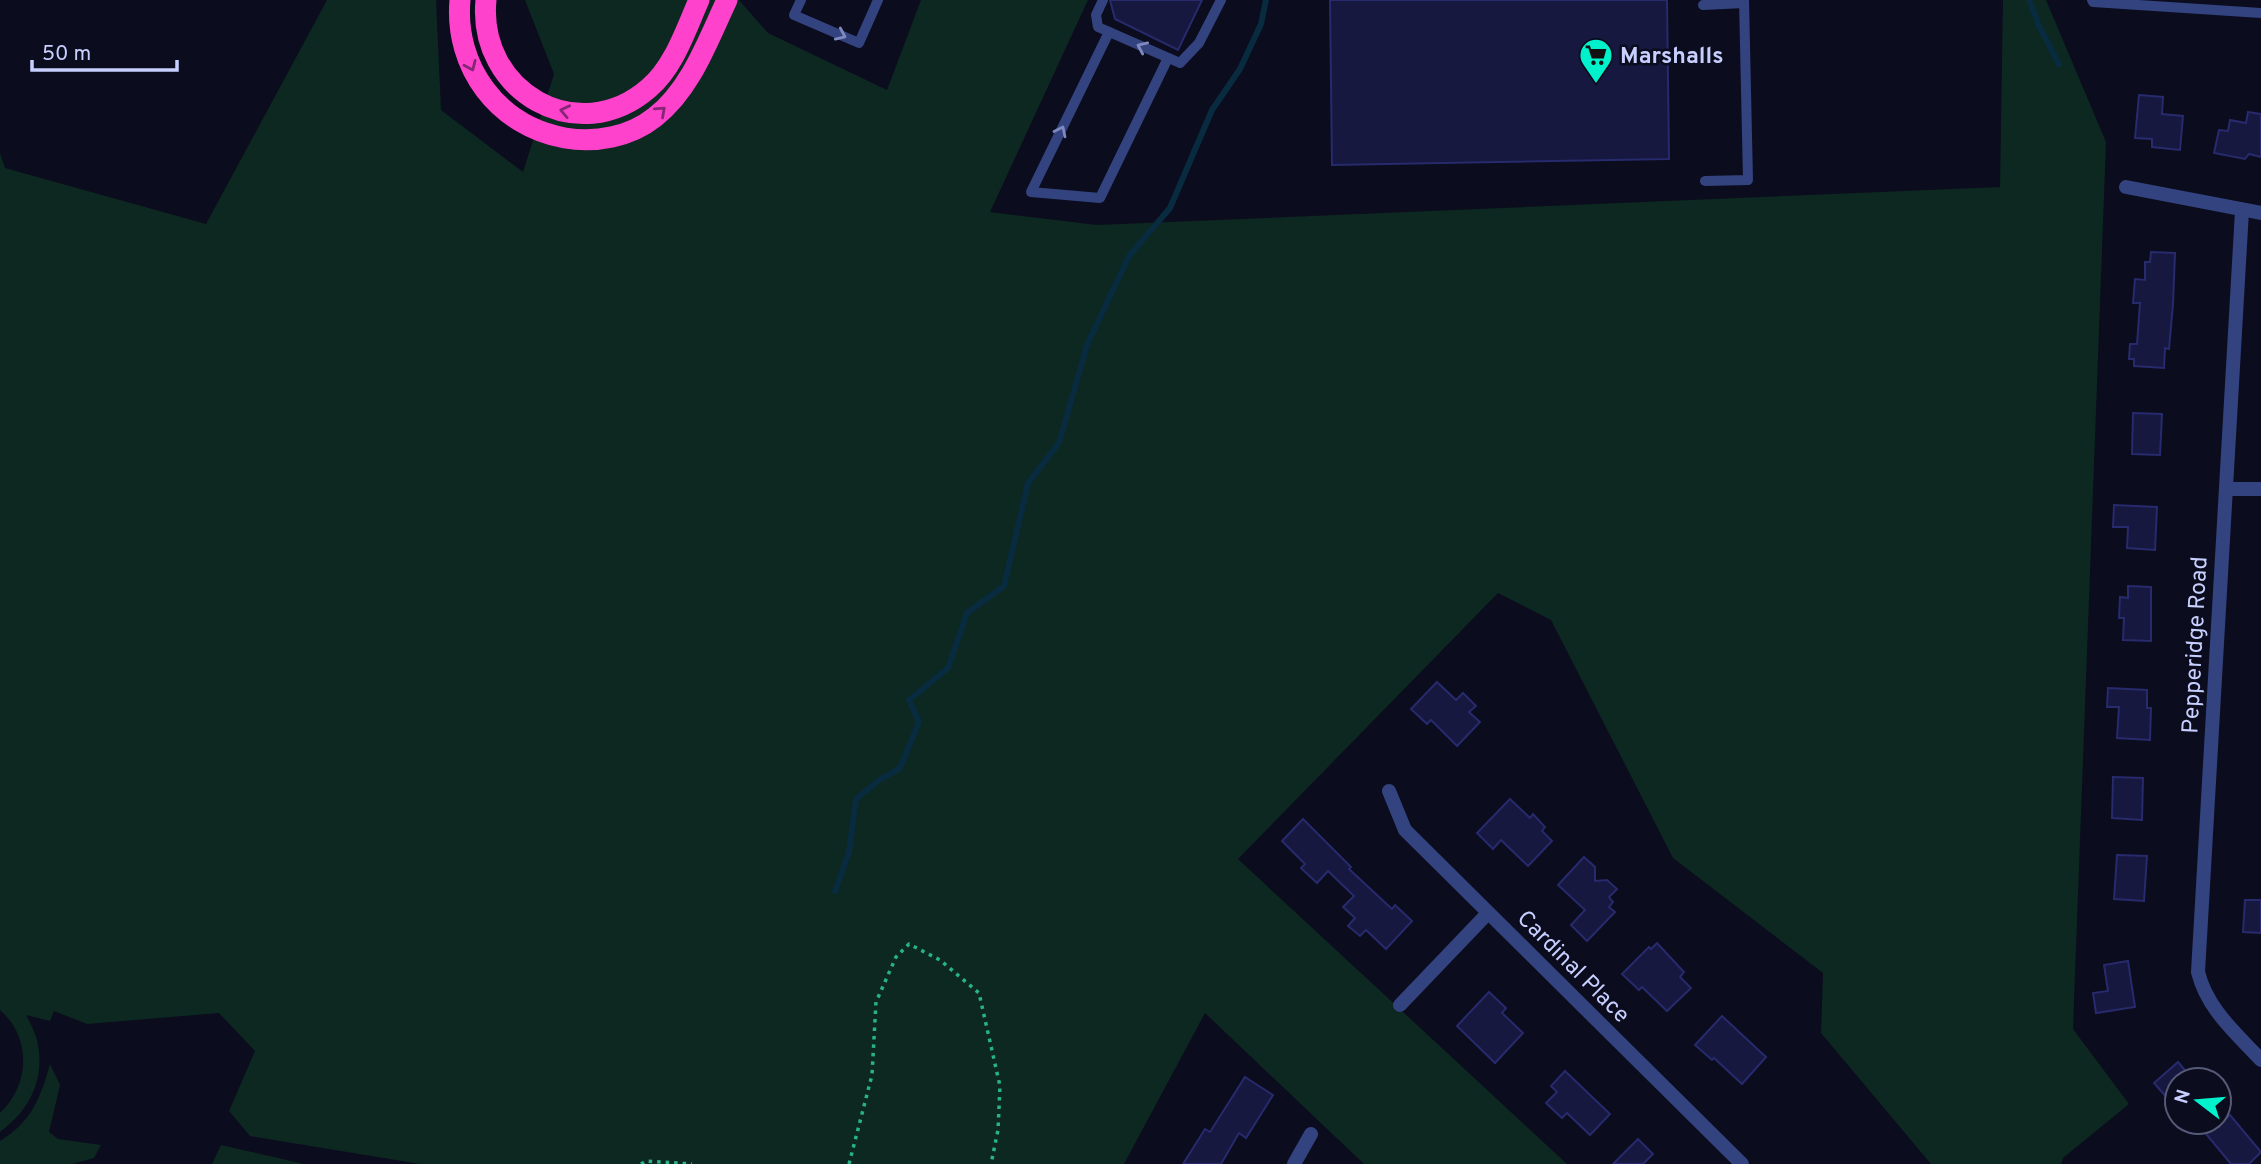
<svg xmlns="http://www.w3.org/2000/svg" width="2261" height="1164" viewBox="0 0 2261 1164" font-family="Overpass,sans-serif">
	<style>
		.green { fill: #0d2820 }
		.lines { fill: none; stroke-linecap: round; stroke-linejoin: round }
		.stream { stroke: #082b3f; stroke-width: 6 }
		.building { fill: #16183f; stroke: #272a6c; stroke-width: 2 }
		.path { stroke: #27b387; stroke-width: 3.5; stroke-dasharray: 3.5 5; stroke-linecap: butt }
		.lane { stroke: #33437f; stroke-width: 10 }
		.street { stroke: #33437f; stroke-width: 14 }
		.highway { stroke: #ff42cc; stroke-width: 21 }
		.oneway { stroke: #7d89bf }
		.oneway2 { stroke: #852774 }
		.labels { text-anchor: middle; stroke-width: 5; stroke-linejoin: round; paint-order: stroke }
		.poi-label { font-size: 23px; font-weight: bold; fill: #c7cfff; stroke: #0b0c1d; text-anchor: start }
		.street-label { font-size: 23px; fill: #c7cfff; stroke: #0b0c1d }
	</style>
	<rect width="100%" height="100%" fill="#0b0c1d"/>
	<g class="green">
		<path d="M327 0H436L441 110 523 172 554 74 525 0H739L768 33 887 90 921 0H1088L990 212 1097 225 2000 187 2003 0H2046L2106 142 2073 1029 2129 1104 2063 1158 2061 1164H1931L1821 1033 1823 973 1673 858 1551 620 1498 593 1238 859 1567 1164H1364L1205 1013 1124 1164H420L250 1136 229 1111 255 1051 219 1013 87 1024 54 1011 50 1021 26 1015C30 1023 35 1031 37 1040 46 1078 30 1110 0 1132V1113C30 1085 32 1038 0 1010V153L5 168 206 224Z"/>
		<path d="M50 1064 60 1085 49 1132 58 1139 101 1145 94 1158 72 1164H0V1141C32 1121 40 1099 50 1064Z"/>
		<polygon points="221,1145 304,1164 212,1164"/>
	</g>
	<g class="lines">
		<g class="stream">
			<polyline points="2029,0 2040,28 2059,64"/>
			<polyline points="835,891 849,852 856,799 878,781 900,768 919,722 909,700 948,668 967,613 1004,586 1028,483 1059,443 1087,345 1129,256 1170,208 1212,110 1240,69 1261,24 1266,0"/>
		</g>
	</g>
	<g class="building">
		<polygon points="1110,0 1202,0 1178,50 1115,19"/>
		<polygon points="1330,0 1667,0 1669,159 1332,165"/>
		<polygon points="2139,95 2163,97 2162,114 2183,116 2180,150 2152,147 2152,139 2135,138"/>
		<polygon points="2248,112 2261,114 2261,157 2249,154 2245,159 2214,153 2219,130 2228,131 2230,120 2246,123"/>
		<polygon points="2151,252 2175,253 2173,304 2169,349 2165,348 2164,368 2134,366 2134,359 2129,359 2130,344 2137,344 2140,303 2133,303 2135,279 2145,280 2145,262 2150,262"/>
		<polygon points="2133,413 2162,414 2160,455 2132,454"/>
		<polygon points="2114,505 2157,507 2155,550 2127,548 2128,527 2113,527"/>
		<polygon points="2128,586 2151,587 2151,641 2123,640 2124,618 2119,618 2120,597 2128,598"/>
		<polygon points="1437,682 1456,700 1463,693 1476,706 1469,712 1480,722 1457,746 1431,720 1427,724 1411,709"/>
		<polygon points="2108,688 2147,690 2147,708 2151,708 2150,740 2117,738 2119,707 2107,707"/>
		<polygon points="2113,777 2143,778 2142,820 2112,818"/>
		<polygon points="1510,799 1530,818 1533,814 1545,827 1542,831 1552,841 1528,866 1501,840 1493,849 1477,833"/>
		<polygon points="1303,819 1351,867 1349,869 1392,909 1395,905 1412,921 1386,949 1366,930 1360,936 1348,926 1355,918 1343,907 1354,896 1328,871 1317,883 1301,868 1305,864 1282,841"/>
		<polygon points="2117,855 2147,856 2144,901 2114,899"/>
		<polygon points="1584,857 1595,867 1595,881 1607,880 1617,889 1609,897 1613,902 1609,907 1615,912 1587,941 1571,925 1585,910 1558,885"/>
		<polygon points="2245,900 2261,900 2261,933 2243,932"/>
		<polygon points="1657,943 1684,972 1680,977 1691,988 1667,1011 1642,987 1639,990 1622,974 1649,947 1651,949"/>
		<polygon points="2128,961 2135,1007 2096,1013 2093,993 2108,991 2104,965"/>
		<polygon points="1489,992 1506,1008 1502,1013 1523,1033 1495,1063 1457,1026"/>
		<polygon points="1722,1016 1766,1057 1742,1084 1714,1058 1712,1060 1695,1045"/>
		<polygon points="2178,1062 2193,1080 2177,1080 2177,1109 2154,1083"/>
		<polygon points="1565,1071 1610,1114 1590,1135 1567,1113 1562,1118 1546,1103 1557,1092 1551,1086"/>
		<polygon points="1245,1077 1273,1095 1246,1138 1239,1133 1221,1164 1183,1164 1205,1129 1210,1132"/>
		<polygon points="2230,1115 2261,1152 2249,1164 2231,1164 2206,1134"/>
		<polygon points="1638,1139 1653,1154 1643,1164 1613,1164"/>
	</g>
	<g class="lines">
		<g class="path">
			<polyline points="641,1164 646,1161 692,1164"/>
			<polyline points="849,1164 872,1075 876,1002 896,957 909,944 940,960 979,993 1000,1086 998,1130 991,1164"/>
		</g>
		<g class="lane">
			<polyline points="801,0 794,15 859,43 878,0"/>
			<polyline points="1103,0 1096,15 1098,27 1180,63 1199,43 1221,0"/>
			<polyline points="2092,0 2093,2 2261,13"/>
			<polyline points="1703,5 1744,3"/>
			<polyline points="1109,32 1031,192 1100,198 1168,58"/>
			<polyline points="1705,181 1748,180 1744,0"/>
		</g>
		<g class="street">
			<polyline points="2126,187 2261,213"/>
			<path d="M2242 211 2198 972C2207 1009 2236 1033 2261 1060"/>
			<polyline points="2226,489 2261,489"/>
			<polyline points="1389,791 1405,830 1742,1164"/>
			<polyline points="1400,1005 1488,913"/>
			<polyline points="1294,1164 1311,1134"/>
		</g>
		<g class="highway">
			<path d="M460 0C454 67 498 126 565 138 596 143 630 137 655 117 691 89 708 40 727 0"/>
			<path d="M486 0C477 91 578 150 649 88 674 67 686 29 699 0"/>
		</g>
	</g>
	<defs><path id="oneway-chevron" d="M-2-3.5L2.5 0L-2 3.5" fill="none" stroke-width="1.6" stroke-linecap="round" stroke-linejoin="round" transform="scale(1.75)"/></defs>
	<g class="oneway">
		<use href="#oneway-chevron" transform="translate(841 35) rotate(24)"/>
		<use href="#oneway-chevron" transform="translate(1142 47) rotate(-156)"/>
		<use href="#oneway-chevron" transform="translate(1061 131) rotate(-64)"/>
	</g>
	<g class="oneway2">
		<use href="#oneway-chevron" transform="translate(471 66) rotate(66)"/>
		<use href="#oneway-chevron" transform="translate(565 111) rotate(-168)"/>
		<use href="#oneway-chevron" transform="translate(661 111) rotate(-42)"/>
	</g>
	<defs>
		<symbol id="supermarket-pin" viewBox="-11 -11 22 30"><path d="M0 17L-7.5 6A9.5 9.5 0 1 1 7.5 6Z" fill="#00f2cd" stroke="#0b0c1d"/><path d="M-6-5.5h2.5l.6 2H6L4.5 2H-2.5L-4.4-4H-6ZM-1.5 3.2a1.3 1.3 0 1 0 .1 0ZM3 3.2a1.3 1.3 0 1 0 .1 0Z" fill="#111"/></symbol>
	</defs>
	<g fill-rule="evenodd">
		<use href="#supermarket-pin" x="1577" y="36" width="38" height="52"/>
	</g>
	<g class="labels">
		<g class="poi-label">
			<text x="1620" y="63">Marshalls</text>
		</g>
		<g class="street-label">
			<text transform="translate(2194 645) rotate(-87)" y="8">Pepperidge Road</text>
			<text transform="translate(1574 966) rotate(45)" y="8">Cardinal Place</text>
		</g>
	</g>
	<g transform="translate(2198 1101) rotate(286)"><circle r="33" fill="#0b0c1d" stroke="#565a77" stroke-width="2"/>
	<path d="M0-5L12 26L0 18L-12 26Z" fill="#00f2cd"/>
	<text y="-10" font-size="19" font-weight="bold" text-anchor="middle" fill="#c7cfff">N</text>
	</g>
	<path d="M32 60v10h145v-10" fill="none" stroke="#c7cfff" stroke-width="3.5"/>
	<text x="42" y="60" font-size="21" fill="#c7cfff" stroke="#0b0c1d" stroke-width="5" paint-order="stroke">50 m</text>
</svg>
